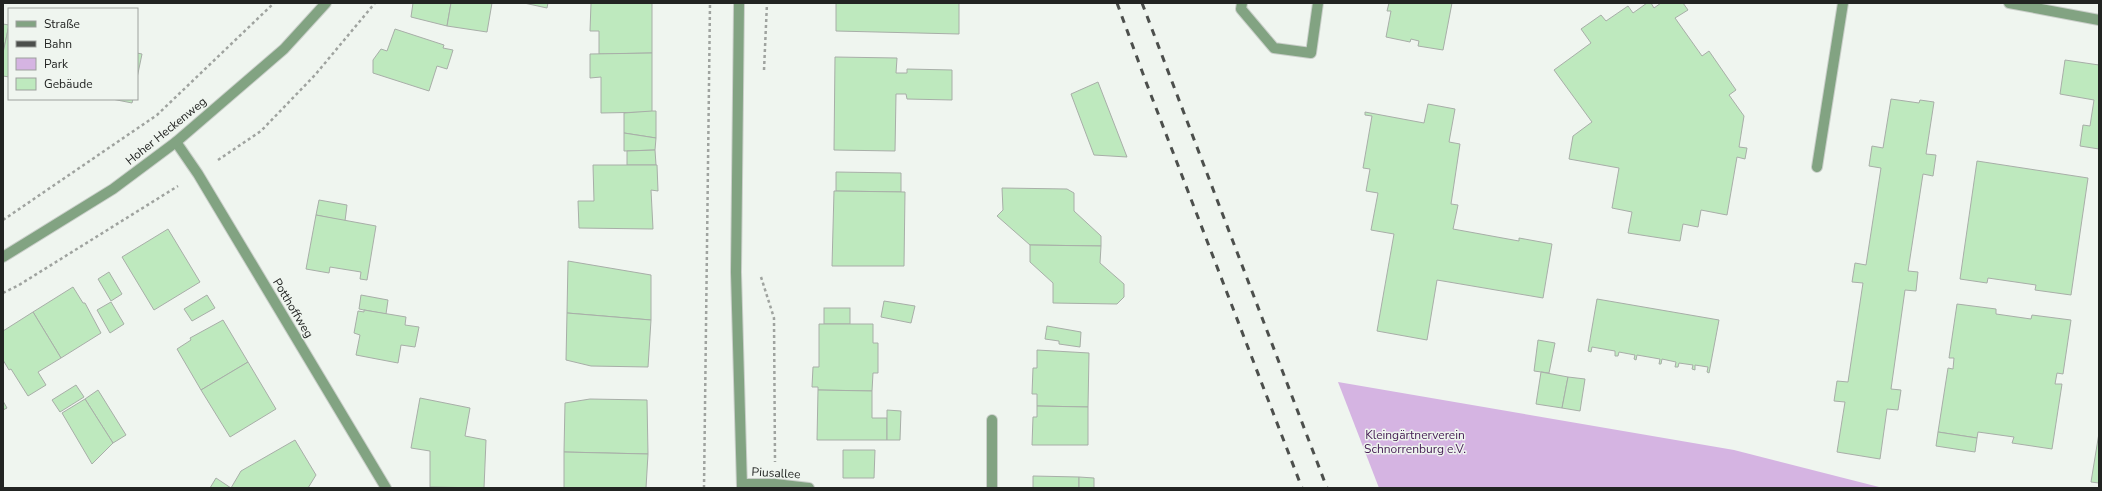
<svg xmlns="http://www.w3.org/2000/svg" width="2102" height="491" viewBox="0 0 2102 491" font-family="'Nunito Sans',sans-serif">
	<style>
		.green { fill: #d5b4e2 }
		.building { fill: #bee9be; stroke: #a8aea8 }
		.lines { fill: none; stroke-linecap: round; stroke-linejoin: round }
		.minor-casing { stroke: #cacfca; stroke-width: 12 }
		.path { stroke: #9fa39f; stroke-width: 2.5; stroke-dasharray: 3 3; stroke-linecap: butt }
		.minor { stroke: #82a382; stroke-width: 10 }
		.rail { stroke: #4c4f4c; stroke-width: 3; stroke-dasharray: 7 7; stroke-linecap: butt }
		.labels { text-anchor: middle; stroke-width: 3; stroke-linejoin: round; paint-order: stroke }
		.street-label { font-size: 12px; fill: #222422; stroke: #eff5ef }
		.park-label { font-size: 12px; fill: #441b53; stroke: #eff5ef }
	</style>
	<rect width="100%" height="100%" fill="#eff5ef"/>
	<polygon class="green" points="1338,382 1734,450 1883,488 1379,488"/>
	<g class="building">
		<polygon points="413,3 451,3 447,26 411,17"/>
		<polygon points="451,3 492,3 487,32 447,26"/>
		<polygon points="524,3 548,3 547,8"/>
		<polygon points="591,3 652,3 652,53 599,54 599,31 590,31"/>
		<polygon points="836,3 959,3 959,34 836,31"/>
		<polygon points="1389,3 1452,3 1443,50 1418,46 1419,41 1411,39 1410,42 1386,37 1391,11 1387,11"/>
		<polygon points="1647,3 1651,3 1654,8 1661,3 1683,3 1688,10 1675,18 1702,56 1709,51 1736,90 1729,95 1744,116 1739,147 1747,148 1745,159 1737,157 1727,215 1701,210 1698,227 1683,224 1680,241 1628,233 1632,212 1612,208 1619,168 1569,159 1573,136 1592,122 1554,70 1591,43 1581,29 1601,15 1606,21 1628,6 1633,13"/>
		<polygon points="3,24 9,25 3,53"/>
		<polygon points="9,25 9,77 3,76 3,53"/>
		<polygon points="395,29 444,45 443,48 453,50 447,69 437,66 429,91 373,73 373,60 381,49 387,51"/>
		<polygon points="137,53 142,54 137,78"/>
		<polygon points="652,53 652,112 601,113 601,77 590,78 590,54"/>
		<polygon points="835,57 897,58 896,73 907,73 907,69 952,70 952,100 907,99 906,94 896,94 895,151 834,150"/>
		<polygon points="2065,60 2099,65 2099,149 2080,146 2083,125 2090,126 2094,100 2060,94"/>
		<polygon points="1098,82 1127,157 1094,155 1071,94"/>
		<polygon points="112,99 133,99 132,103"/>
		<polygon points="1891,99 1919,103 1920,100 1934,102 1926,154 1936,155 1933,176 1923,174 1908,271 1918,272 1916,291 1905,290 1891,389 1901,390 1898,410 1887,409 1880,459 1837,452 1845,402 1834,401 1837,381 1848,382 1863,283 1852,282 1855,263 1866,265 1881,168 1869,166 1872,146 1883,148"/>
		<polygon points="1428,104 1455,109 1449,142 1460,144 1451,204 1458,205 1453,229 1519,241 1519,238 1552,244 1543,298 1437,280 1427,340 1377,331 1394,234 1371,230 1378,193 1366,191 1370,169 1363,168 1372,116 1365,115 1365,112 1424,123"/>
		<polygon points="652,111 656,111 656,138 624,133 624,113"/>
		<polygon points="624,133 656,138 655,150 624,151"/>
		<polygon points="655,150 656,165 627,165 627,151"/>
		<polygon points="1977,161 2088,178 2071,295 2035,290 2036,285 1988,278 1987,283 1960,279"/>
		<polygon points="593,165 657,165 658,191 651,190 653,229 579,228 578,201 594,201"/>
		<polygon points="836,172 901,173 901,192 836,191"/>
		<polygon points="1002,188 1067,189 1074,193 1074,211 1101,236 1101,246 1030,245 997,216 1003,210"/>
		<polygon points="834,191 905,192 904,266 832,266"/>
		<polygon points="319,200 347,205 345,221 316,215"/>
		<polygon points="316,215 376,226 367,280 360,279 361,272 330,267 329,273 306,269"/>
		<polygon points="168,229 200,282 154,310 122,257"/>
		<polygon points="1030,245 1101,246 1100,263 1124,284 1124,297 1117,304 1053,303 1053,283 1030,262"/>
		<polygon points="568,261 651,275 651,320 567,313"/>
		<polygon points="109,272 122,294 111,301 98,279"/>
		<polygon points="73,287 83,303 85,303 101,333 61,358 33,312"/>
		<polygon points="207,295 215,308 192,321 184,309"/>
		<polygon points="361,295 388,300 386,314 359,309"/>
		<polygon points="1597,299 1719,320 1709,373 1707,372 1708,367 1695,365 1695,370 1692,369 1693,365 1679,363 1678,367 1675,367 1676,362 1662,359 1661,364 1659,364 1660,359 1637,355 1636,360 1634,359 1635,355 1619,352 1618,356 1615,356 1615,351 1592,347 1591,352 1588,351"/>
		<polygon points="884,301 915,306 911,323 881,317"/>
		<polygon points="111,302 124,324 110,333 97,310"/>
		<polygon points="1957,304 1996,309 1996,314 2031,319 2032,315 2071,320 2063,374 2057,373 2055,384 2062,384 2052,449 2012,443 2014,437 1978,432 1977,438 1938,432 1948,368 1953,369 1954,358 1949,358"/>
		<rect x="824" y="308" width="26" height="16"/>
		<polygon points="364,310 406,317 405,325 419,327 415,347 401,345 398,363 356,355 360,335 354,333 358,311 364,312"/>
		<polygon points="33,312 61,358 38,372 46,385 28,396 11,369 9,370 3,360 3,331"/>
		<polygon points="567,313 651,320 648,367 591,366 566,360"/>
		<polygon points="223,320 248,362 201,390 177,349 191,340 190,338"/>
		<polygon points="819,324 873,324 873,343 878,343 878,373 873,373 872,391 818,390 818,387 812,387 813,367 819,367"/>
		<polygon points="1047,326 1081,332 1080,347 1059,344 1059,341 1045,339"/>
		<polygon points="1538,340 1555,343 1549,373 1534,371"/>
		<polygon points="1037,350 1089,353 1088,407 1037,406 1037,394 1032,394 1033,368 1037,368"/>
		<polygon points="248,362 276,409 230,437 201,390"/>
		<polygon points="1541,372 1568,377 1562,408 1536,404"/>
		<polygon points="1568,377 1585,379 1580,411 1562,408"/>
		<polygon points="76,385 84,397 60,412 52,400"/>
		<polygon points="98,390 126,435 113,443 85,399"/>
		<polygon points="818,390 872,391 872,418 887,418 887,440 817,440"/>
		<polygon points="420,398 470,408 465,436 486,440 484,488 430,487 430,451 411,448"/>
		<polygon points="85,399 113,443 92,464 62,413"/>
		<polygon points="590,399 647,400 648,454 564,452 565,403"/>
		<polygon points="3,401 7,408 3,410"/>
		<polygon points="1037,406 1088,407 1088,445 1032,445 1033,417 1037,417"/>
		<polygon points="887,410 901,411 900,440 887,440"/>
		<polygon points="1938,432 1977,438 1975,452 1936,446"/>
		<polygon points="2099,433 2099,483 2091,482"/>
		<polygon points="295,440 316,475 308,488 210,488 216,478 231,488 241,471"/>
		<polygon points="843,450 875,450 874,478 843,478"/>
		<polygon points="564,452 648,454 646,488 564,488"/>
		<polygon points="1033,476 1079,477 1079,488 1033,488"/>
		<polygon points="1079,477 1094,478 1094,488 1079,488"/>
	</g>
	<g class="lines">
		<defs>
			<g id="minor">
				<polyline points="739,3 736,272 742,488"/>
				<polyline points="1242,3 1241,9 1274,48 1311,53 1318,3"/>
				<polyline points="2009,3 2099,20"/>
				<polyline points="176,142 198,174 386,488"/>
				<polyline points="1817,167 1843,3"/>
				<polyline points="3,257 113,189 176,142 284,49 326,3"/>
				<polyline points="992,420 992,488"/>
				<polyline points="742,484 775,484 809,488"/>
			</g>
		</defs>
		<use href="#minor" class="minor-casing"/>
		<g class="path">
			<polyline points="764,70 767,3"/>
			<polyline points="218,160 261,131 315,75 375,3"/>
			<polyline points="3,220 157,115 274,3"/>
			<polyline points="761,277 774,318 775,462"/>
			<polyline points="3,293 19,285 178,186"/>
			<polyline points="704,488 710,3"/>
		</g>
		<use href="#minor" class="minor"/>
		<g class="rail">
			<polyline points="1117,3 1146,82 1302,488"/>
			<polyline points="1142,3 1327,488"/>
		</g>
	</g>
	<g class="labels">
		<g class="street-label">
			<text transform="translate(166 131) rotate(-39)" y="4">Hoher Heckenweg</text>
			<text transform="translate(293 308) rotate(59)" y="4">Potthoffweg</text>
			<text transform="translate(776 473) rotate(3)" y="4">Piusallee</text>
		</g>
		<g class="park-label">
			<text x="1415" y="439">Kleingärtnerverein<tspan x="1415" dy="14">Schnorrenburg e.V.</tspan></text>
		</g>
	</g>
	<rect width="2102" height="491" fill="none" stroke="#222422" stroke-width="8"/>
	<rect x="8" y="8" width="130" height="92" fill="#eff5ef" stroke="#9da19d"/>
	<rect x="16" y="21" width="20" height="6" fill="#82a382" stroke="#9da19d"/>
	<text x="44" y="28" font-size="12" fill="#222422">Straße</text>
	<rect x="16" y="41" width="20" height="6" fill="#4c4f4c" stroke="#9da19d"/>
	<text x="44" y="48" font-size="12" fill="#222422">Bahn</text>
	<rect x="16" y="58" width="20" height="12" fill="#d5b4e2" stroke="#9da19d"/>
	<text x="44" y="68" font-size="12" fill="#222422">Park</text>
	<rect x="16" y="78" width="20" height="12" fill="#bee9be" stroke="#9da19d"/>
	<text x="44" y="88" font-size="12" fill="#222422">Gebäude</text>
</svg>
